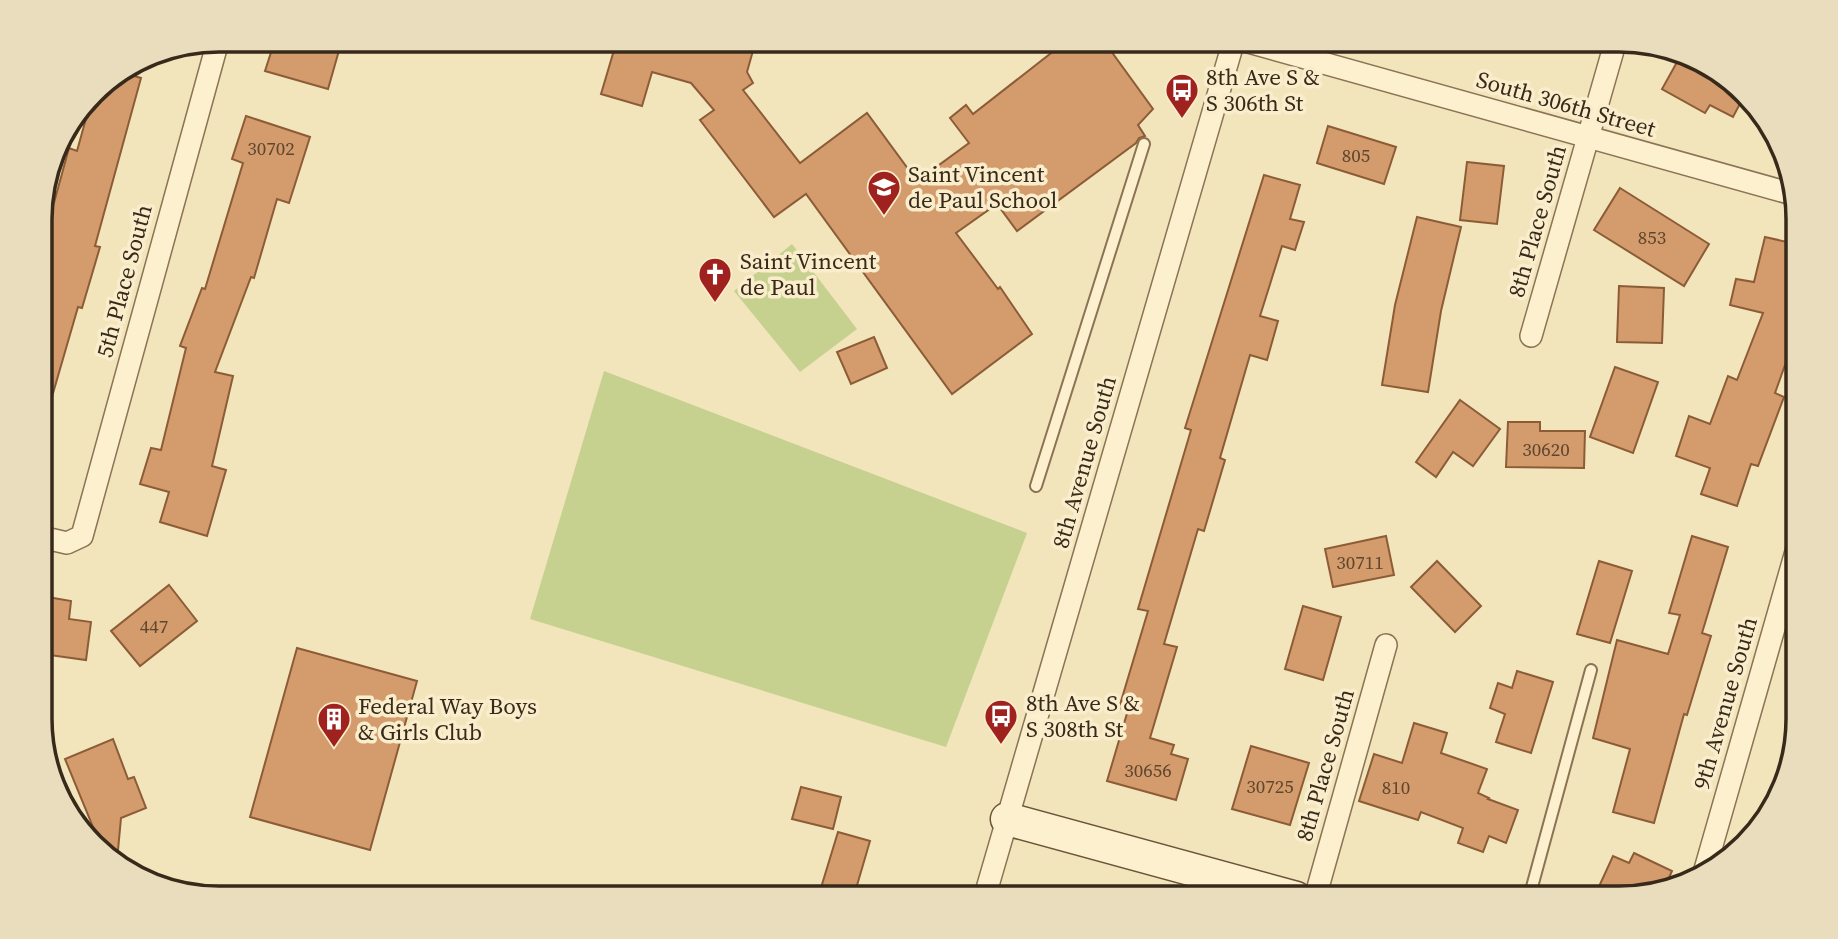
<svg xmlns="http://www.w3.org/2000/svg" width="1838" height="939" viewBox="0 0 1838 939" font-family="'Source Serif 4',serif">
	<style>
		.green { fill: #c6d18f }
		.building { fill: #d49c6d; stroke: #8c5c37; stroke-width: 2 }
		.lines { fill: none; stroke-linecap: round; stroke-linejoin: round }
		.lane-casing { stroke: #8b7353; stroke-width: 14 }
		.street-casing { stroke: #8b7353; stroke-width: 24 }
		.secondary-casing { stroke: #6c5437; stroke-width: 35 }
		.lane { stroke: #fcf0cf; stroke-width: 10 }
		.street { stroke: #fcf0cf; stroke-width: 21 }
		.secondary { stroke: #fcf0cf; stroke-width: 32 }
		.labels { text-anchor: middle; stroke-width: 7; stroke-linejoin: round; paint-order: stroke }
		.number-label { font-size: 19px; fill: #5f462f }
		.poi-label { font-size: 23px; fill: #382a1a; stroke: #f9edcb; text-anchor: start }
		.street-label { font-size: 23px; fill: #382a1a; stroke: #f9edcb }
		.rim { fill: none; stroke: #382a1a; stroke-width: 3.5 }
	</style>
	<rect width="100%" height="100%" fill="#f2e4bb"/>
	<g class="green">
		<polygon points="792,244 857,329 800,372 734,291"/>
		<polygon points="604,371 1027,533 946,747 530,619"/>
	</g>
	<g class="building">
		<polygon points="275,40 342,40 328,89 265,71"/>
		<polygon points="617,40 756,40 747,72 753,83 743,90 800,163 867,113 917,181 969,143 950,118 966,105 973,114 1064,43 1068,49 1087,40 1103,40 1153,109 1138,125 1145,136 1139,138 1136,143 1017,231 997,204 956,233 998,289 1000,287 1032,334 952,394 806,194 774,217 700,120 714,110 691,83 652,72 642,106 601,94"/>
		<polygon points="1681,55 1698,59 1743,98 1733,117 1710,105 1705,113 1662,89"/>
		<polygon points="121,72 141,78 95,246 100,247 82,308 78,307 47,414 41,414 41,230 46,232 69,148 77,151 92,97 101,85"/>
		<polygon points="246,116 310,137 289,203 277,199 254,278 251,277 215,372 233,376 212,466 226,470 207,536 160,522 169,492 140,484 151,448 161,450 186,348 180,346 202,288 205,289 243,163 232,159"/>
		<polygon points="1328,126 1396,147 1384,184 1317,163"/>
		<polygon points="1467,162 1504,166 1497,224 1460,220"/>
		<polygon points="1264,175 1300,185 1290,219 1304,222 1295,250 1282,246 1260,316 1278,321 1267,360 1250,355 1220,458 1225,460 1204,531 1198,529 1164,644 1177,647 1150,738 1174,745 1171,754 1188,759 1176,800 1107,781 1128,710 1119,708 1148,611 1138,609 1191,430 1185,428"/>
		<polygon points="1620,188 1709,244 1684,286 1594,230"/>
		<polygon points="1417,217 1461,227 1441,311 1428,392 1382,385 1395,305"/>
		<polygon points="1765,237 1796,244 1797,304 1786,350 1790,351 1775,393 1784,397 1758,466 1751,464 1737,506 1701,494 1710,468 1676,456 1689,416 1710,424 1728,376 1737,380 1763,313 1730,305 1736,279 1754,282"/>
		<polygon points="1619,286 1664,288 1662,343 1617,342"/>
		<polygon points="874,337 887,368 851,384 837,352"/>
		<polygon points="1615,367 1658,382 1633,453 1590,437"/>
		<polygon points="1460,400 1500,429 1473,466 1453,452 1436,477 1416,462"/>
		<polygon points="1508,422 1540,422 1540,431 1585,431 1584,468 1506,467"/>
		<polygon points="1386,536 1394,575 1333,587 1325,549"/>
		<polygon points="1692,536 1728,547 1702,633 1711,636 1687,715 1684,714 1654,823 1613,812 1630,749 1593,738 1617,640 1668,654 1680,615 1669,613"/>
		<polygon points="1437,561 1481,606 1455,632 1411,587"/>
		<polygon points="1599,561 1632,571 1610,643 1577,634"/>
		<polygon points="169,585 197,621 140,666 111,631"/>
		<polygon points="42,596 71,601 69,619 91,622 86,660 42,654"/>
		<polygon points="1303,606 1341,617 1323,680 1285,669"/>
		<polygon points="297,648 417,681 370,850 250,817"/>
		<polygon points="1517,671 1553,682 1531,753 1496,742 1505,714 1490,708 1498,683 1512,688"/>
		<polygon points="1414,723 1447,733 1441,753 1487,769 1478,793 1489,798 1488,799 1518,810 1506,843 1489,836 1483,852 1458,843 1463,828 1421,812 1418,820 1359,801 1374,754 1402,763"/>
		<polygon points="113,739 128,779 134,777 146,808 121,818 117,861 102,849 65,759"/>
		<polygon points="1251,746 1309,763 1290,825 1232,809"/>
		<polygon points="801,787 841,797 833,829 792,819"/>
		<polygon points="838,832 870,841 853,899 820,891"/>
		<polygon points="1634,853 1672,871 1665,887 1630,898 1608,898 1596,893 1613,856 1629,863"/>
	</g>
	<g class="lines">
		<defs>
			<g id="lane">
				<polyline points="1036,486 1144,144"/>
				<polyline points="1529,898 1591,670"/>
			</g>
			<g id="street">
				<polyline points="1241,40 1796,195"/>
				<polyline points="1531,336 1616,40"/>
				<polyline points="41,537 67,543 82,536 218,41"/>
				<polyline points="1704,873 1797,548"/>
				<polyline points="1315,898 1386,645"/>
				<polyline points="984,899 1234,40"/>
			</g>
			<polyline id="secondary" points="1007,819 1296,898"/>
		</defs>
		<use href="#lane" class="lane-casing"/>
		<use href="#street" class="street-casing"/>
		<use href="#secondary" class="secondary-casing"/>
		<use href="#lane" class="lane"/>
		<use href="#street" class="street"/>
		<use href="#secondary" class="secondary"/>
	</g>
	<defs>
		<symbol id="bus-pin" viewBox="-11 -11 22 30"><path d="M0 17L-7.5 6A9.5 9.5 0 1 1 7.5 6Z" fill="#9f221e" stroke="#f9edcb"/><path d="M-5-6H5V4H4V6H2V4H-2V6H-4V4H-5ZM-3.5-4V0h7V-4ZM-3.5 1.2v1.5H-2V1.2ZM2 1.2v1.5H3.5V1.2Z" fill="#fff"/></symbol>
		<symbol id="school-pin" viewBox="-11 -11 22 30"><path d="M0 17L-7.5 6A9.5 9.5 0 1 1 7.5 6Z" fill="#9f221e" stroke="#f9edcb"/><path d="M0-5L7-2L0 1L-7-2ZM-4 1L0 2.5L4 1V4Q0 6-4 4Z" fill="#fff"/></symbol>
		<symbol id="church-pin" viewBox="-11 -11 22 30"><path d="M0 17L-7.5 6A9.5 9.5 0 1 1 7.5 6Z" fill="#9f221e" stroke="#f9edcb"/><path d="M-1.2-6h2.4v3.5h3.3v2.4h-3.3V6h-2.4V-.1h-3.3v-2.4h3.3Z" fill="#fff"/></symbol>
		<symbol id="building-pin" viewBox="-11 -11 22 30"><path d="M0 17L-7.5 6A9.5 9.5 0 1 1 7.5 6Z" fill="#9f221e" stroke="#f9edcb"/><path d="M-4-6H4V6H1V3H-1V6H-4ZM-2.5-4.3h1.7v1.8h-1.7ZM.8-4.3h1.7v1.8H.8ZM-2.5-1h1.7V.8h-1.7ZM.8-1h1.7V.8H.8Z" fill="#fff"/></symbol>
	</defs>
	<g fill-rule="evenodd">
		<use href="#bus-pin" x="1163" y="71" width="38" height="52"/>
		<use href="#school-pin" x="865" y="168" width="38" height="52"/>
		<use href="#church-pin" x="696" y="255" width="38" height="52"/>
		<use href="#bus-pin" x="982" y="697" width="38" height="52"/>
		<use href="#building-pin" x="315" y="700" width="38" height="52"/>
	</g>
	<g class="labels">
		<g class="number-label">
			<text x="271" y="155">30702</text>
			<text x="1356" y="162">805</text>
			<text x="1652" y="244">853</text>
			<text x="1546" y="456">30620</text>
			<text x="1360" y="569">30711</text>
			<text x="154" y="633">447</text>
			<text x="1148" y="777">30656</text>
			<text x="1270" y="793">30725</text>
			<text x="1396" y="794">810</text>
		</g>
		<g class="poi-label">
			<text x="1206" y="85">8th Ave S &amp;<tspan x="1206" dy="26">S 306th St</tspan></text>
			<text x="908" y="182">Saint Vincent<tspan x="908" dy="26">de Paul School</tspan></text>
			<text x="740" y="269">Saint Vincent<tspan x="740" dy="26">de Paul</tspan></text>
			<text x="1026" y="711">8th Ave S &amp;<tspan x="1026" dy="26">S 308th St</tspan></text>
			<text x="358" y="714">Federal Way Boys<tspan x="358" dy="26">&amp; Girls Club</tspan></text>
		</g>
		<g class="street-label">
			<text transform="translate(1566 104) rotate(16)" y="8">South 306th Street</text>
			<text transform="translate(1537 221) rotate(-74)" y="8">8th Place South</text>
			<text transform="translate(124 281) rotate(-75)" y="8">5th Place South</text>
			<text transform="translate(1084 462) rotate(-74)" y="8">8th Avenue South</text>
			<text transform="translate(1725 703) rotate(-74)" y="8">9th Avenue South</text>
			<text transform="translate(1325 765) rotate(-74)" y="8">8th Place South</text>
		</g>
	</g>
	<path d="M0 0H1838V939H0ZM219 52H1619A167 167 0 0 1 1786 219V719A167 167 0 0 1 1619 886H219A167 167 0 0 1 52 719V219A167 167 0 0 1 219 52Z" fill="#eaddbd" fill-rule="evenodd"/>
	<path class="rim" d="M219 52H1619A167 167 0 0 1 1786 219V719A167 167 0 0 1 1619 886H219A167 167 0 0 1 52 719V219A167 167 0 0 1 219 52Z"/>
</svg>
